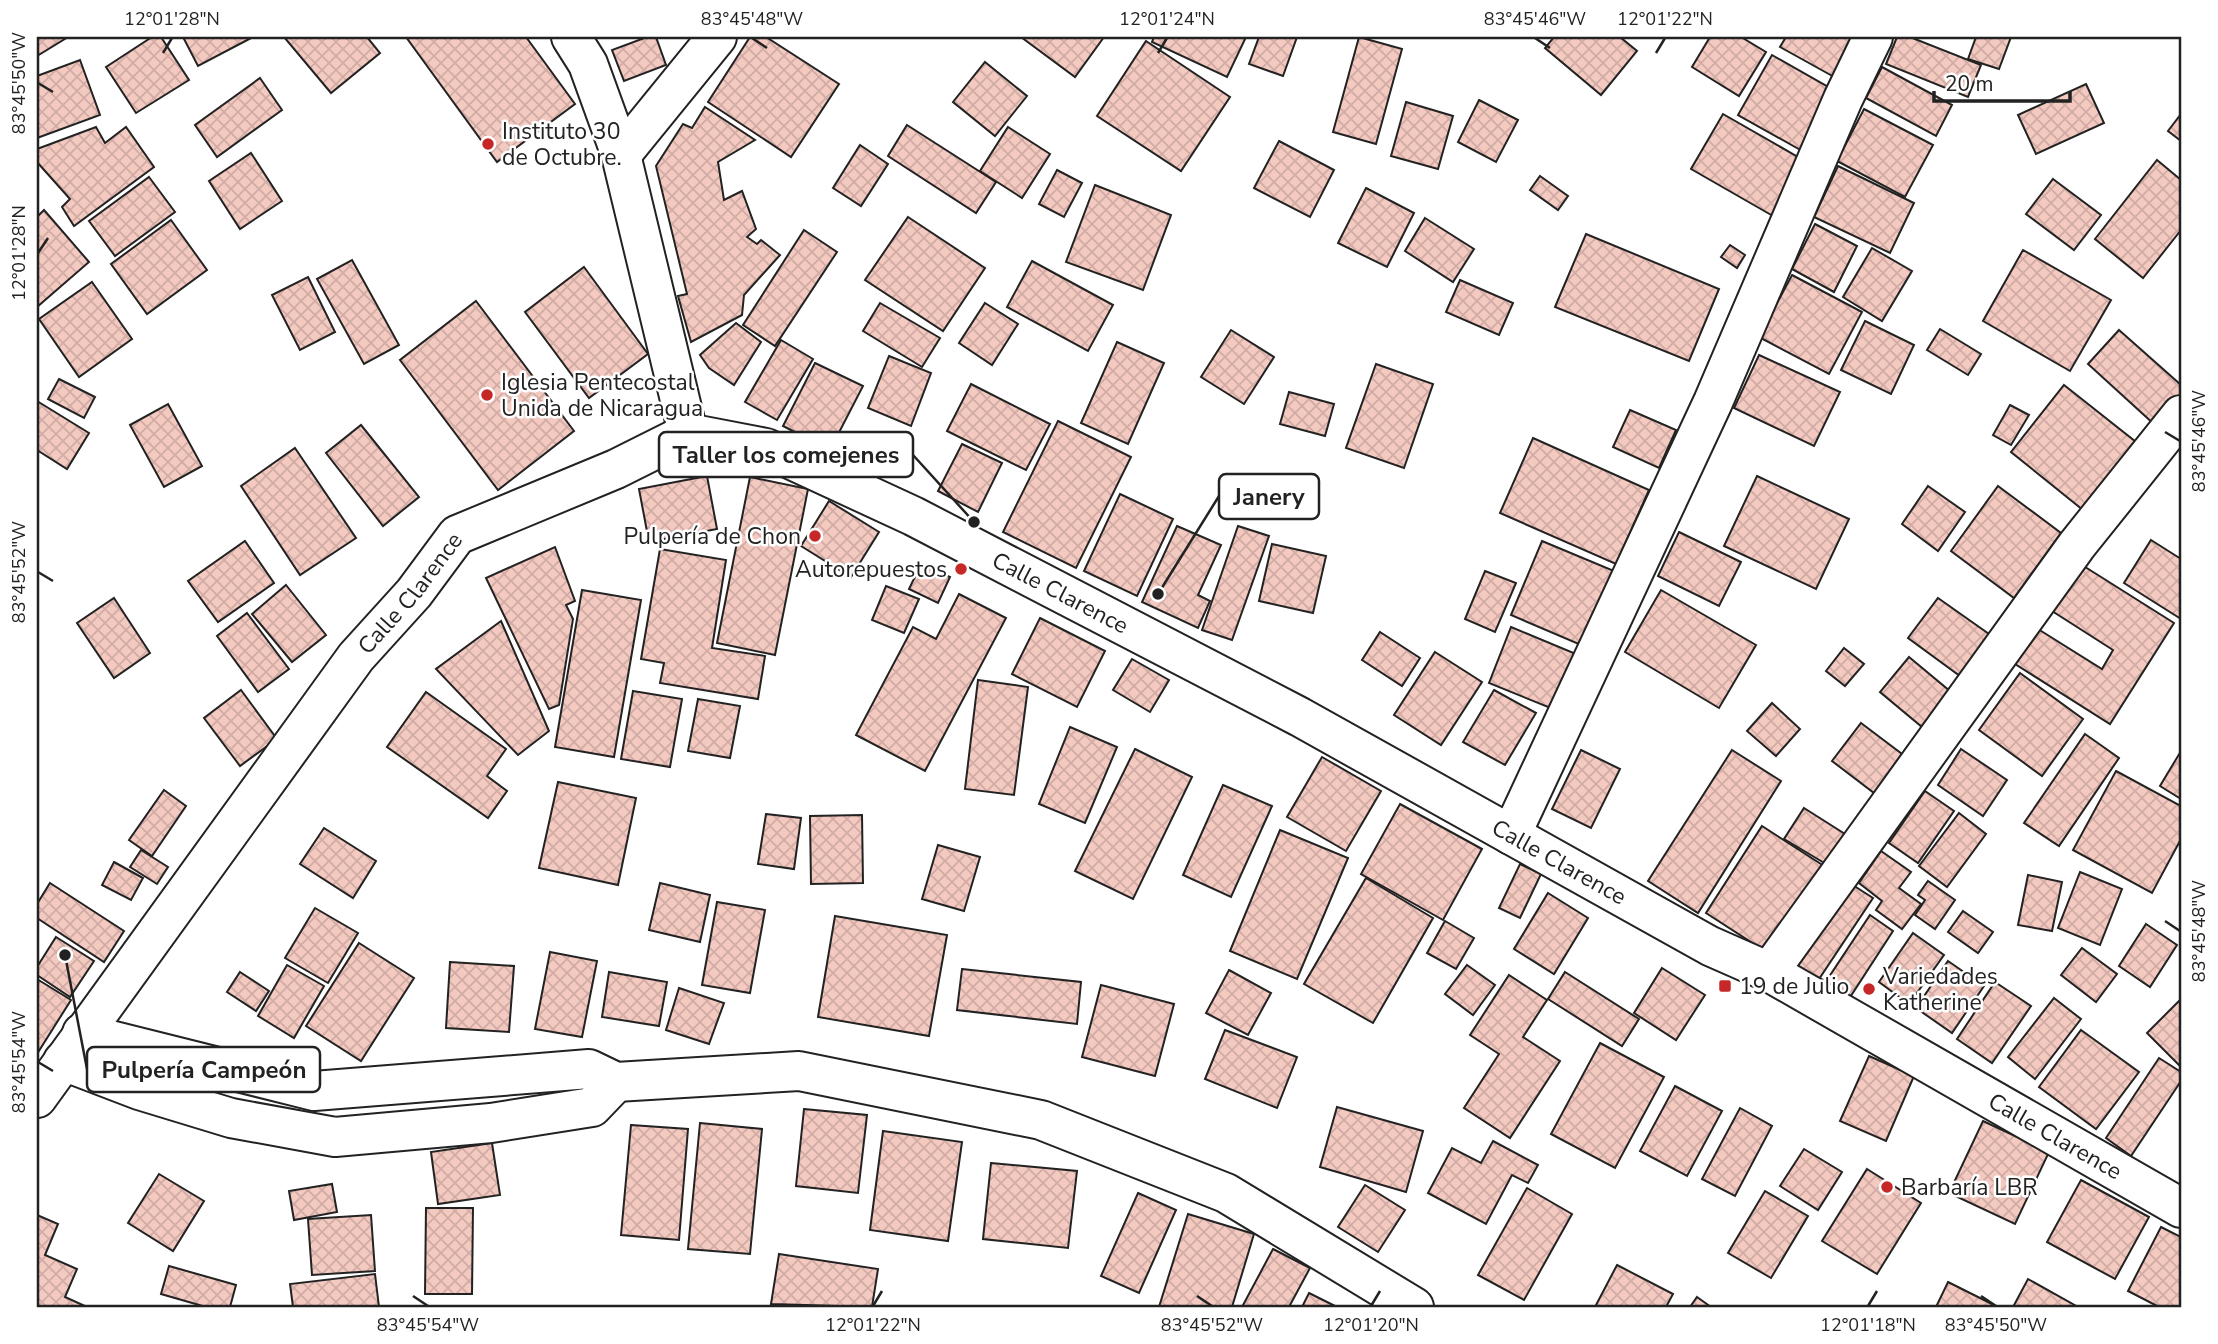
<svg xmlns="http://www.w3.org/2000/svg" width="2218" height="1344" viewBox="0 0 2218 1344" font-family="'Nunito Sans',sans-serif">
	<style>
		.building { fill: url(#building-cross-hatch); stroke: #222; stroke-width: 2 }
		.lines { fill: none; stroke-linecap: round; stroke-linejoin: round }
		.minor-casing { stroke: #222; stroke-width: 42 }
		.minor { stroke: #fff; stroke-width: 38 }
		.ticks { fill: none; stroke: #222; stroke-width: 2.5 }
		.poi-dot { fill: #c62828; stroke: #fff; stroke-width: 2.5 }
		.labels { text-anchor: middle; stroke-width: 5; stroke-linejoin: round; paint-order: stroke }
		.poi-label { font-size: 23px; fill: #222; stroke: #fff; text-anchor: start }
		.street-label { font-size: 23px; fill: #222; stroke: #fff }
		.leader { fill: none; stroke: #222; stroke-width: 2.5 }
		.callout-dot { fill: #222; stroke: #fff; stroke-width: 2.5 }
		.callout { fill: #fff; stroke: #222; stroke-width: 2.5 }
		.callout-label { font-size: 24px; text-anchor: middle; font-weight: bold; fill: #222 }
		.neatline { fill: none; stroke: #222; stroke-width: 2.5 }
		.ticks-label { font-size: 18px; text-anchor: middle; fill: #222 }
	</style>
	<defs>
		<pattern id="building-cross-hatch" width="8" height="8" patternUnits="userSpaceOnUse" patternTransform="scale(1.75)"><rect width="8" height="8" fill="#f3c9c0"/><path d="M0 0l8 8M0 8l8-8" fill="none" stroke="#d0aca5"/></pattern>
	</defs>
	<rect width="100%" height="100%" fill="#fff"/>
	<g class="building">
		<polygon points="37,37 68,37 37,56"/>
		<polygon points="152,37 161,37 189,80 136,113 106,67"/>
		<polygon points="183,37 253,37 198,66"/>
		<polygon points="284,37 367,37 380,53 331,93"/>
		<polygon points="406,37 526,37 575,104 497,162"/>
		<polygon points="647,37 656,37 666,65 624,81 612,50"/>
		<polygon points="750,37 766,37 839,84 791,157 708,102"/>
		<polygon points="1021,37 1104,37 1075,77"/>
		<polygon points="1154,37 1246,37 1227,77 1152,42"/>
		<polygon points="1259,37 1297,37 1283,76 1249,64"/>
		<polygon points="1359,37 1402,49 1376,144 1333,132"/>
		<polygon points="1554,37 1620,37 1637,51 1601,95 1545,48"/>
		<polygon points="1710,37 1741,37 1766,52 1739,96 1692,67"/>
		<polygon points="1786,37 1859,37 1836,78 1780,47"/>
		<polygon points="1897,37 1910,37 1981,65 1968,97 1886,64"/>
		<polygon points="1976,37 2011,37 1999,69 1968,59"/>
		<polygon points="1146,41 1230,97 1181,171 1097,116"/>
		<polygon points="1772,55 1837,92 1804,152 1738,115"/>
		<polygon points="80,60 100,115 37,138 37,76"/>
		<polygon points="985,62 1027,96 995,136 953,102"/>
		<polygon points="1882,67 1952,105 1936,136 1866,98"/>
		<polygon points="260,78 282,110 217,157 195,125"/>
		<polygon points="2086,84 2104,123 2036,154 2018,115"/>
		<polygon points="1479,100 1518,120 1496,162 1458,142"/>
		<polygon points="1406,102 1453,116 1438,169 1391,156"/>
		<polygon points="705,107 755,140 718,162 724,200 742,191 756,229 747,237 757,244 761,240 780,255 744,295 742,315 691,342 678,296 687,294 656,166 683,124 692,128"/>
		<polygon points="1864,109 1933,145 1905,197 1837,161"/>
		<polygon points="1723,114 1805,161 1773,216 1691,169"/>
		<polygon points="2181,114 2181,141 2168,131"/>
		<polygon points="907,125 996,182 976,213 888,156"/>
		<polygon points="96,127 105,143 126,127 154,167 74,226 62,207 70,199 37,162 37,149"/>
		<polygon points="1008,127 1050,154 1022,198 980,171"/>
		<polygon points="1279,141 1334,170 1310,217 1254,188"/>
		<polygon points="860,145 888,164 861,206 833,188"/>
		<polygon points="251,153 282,201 240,229 209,181"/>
		<polygon points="2157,160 2181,180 2181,230 2143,278 2095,239"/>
		<polygon points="1838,166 1914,203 1890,253 1814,217"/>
		<polygon points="1057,170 1082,183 1064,217 1039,204"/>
		<polygon points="1540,176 1568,196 1558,210 1530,190"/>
		<polygon points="149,177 175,212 115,256 89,221"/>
		<polygon points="2053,179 2101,215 2074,250 2026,214"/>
		<polygon points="1095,185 1171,215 1143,290 1066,262"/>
		<polygon points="1366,188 1414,213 1387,267 1338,243"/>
		<polygon points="44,210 89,262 37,307 37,217"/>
		<polygon points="908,217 985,268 943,331 865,280"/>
		<polygon points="1425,218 1474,249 1453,282 1405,251"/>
		<polygon points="171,220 207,270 147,314 111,264"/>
		<polygon points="1815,224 1857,246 1834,292 1792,269"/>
		<polygon points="804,230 837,252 775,346 743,325"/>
		<polygon points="1586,234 1719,289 1689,361 1555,307"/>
		<polygon points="1730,245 1745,255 1737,268 1721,257"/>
		<polygon points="1872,248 1912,271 1882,321 1843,297"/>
		<polygon points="2023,250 2111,300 2070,371 1983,321"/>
		<polygon points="352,260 399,345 364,364 317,279"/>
		<polygon points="1032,261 1113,305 1088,351 1007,307"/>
		<polygon points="584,267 648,354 589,398 525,312"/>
		<polygon points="1792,275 1862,312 1829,374 1759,337"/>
		<polygon points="308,277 335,332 300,350 272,295"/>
		<polygon points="1460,280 1513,303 1499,335 1446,312"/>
		<polygon points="92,282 132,339 79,377 39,319"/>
		<polygon points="476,301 574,431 498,490 400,360"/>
		<polygon points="880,303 940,338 922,367 863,331"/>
		<polygon points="985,303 1018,324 992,365 959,343"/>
		<polygon points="1865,321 1914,345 1891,394 1841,370"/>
		<polygon points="736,323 761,342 734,385 709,368 700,355"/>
		<polygon points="1940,329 1981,354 1968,375 1927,350"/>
		<polygon points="1231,330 1274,357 1244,404 1201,377"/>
		<polygon points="2119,330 2181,385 2181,396 2155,425 2088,364"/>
		<polygon points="781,340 813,359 777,420 745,402"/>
		<polygon points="1117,342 1164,363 1128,444 1081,423"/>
		<polygon points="1759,355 1840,392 1814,446 1734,408"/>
		<polygon points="889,356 931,373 911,426 868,408"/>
		<polygon points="815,363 863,386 830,450 783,426"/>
		<polygon points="1376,364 1433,384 1404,468 1346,448"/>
		<polygon points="59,379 95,397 84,418 48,399"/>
		<polygon points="971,384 1050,424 1026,470 947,431"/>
		<polygon points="2064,385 2136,442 2083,510 2011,452"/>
		<polygon points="1289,392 1334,404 1325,436 1280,424"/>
		<polygon points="37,401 89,433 67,469 37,450"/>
		<polygon points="168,404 202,466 164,487 130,425"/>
		<polygon points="2010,405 2029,415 2011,445 1993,435"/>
		<polygon points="1630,410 1676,430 1659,468 1613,447"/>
		<polygon points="1058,421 1131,457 1076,568 1003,532"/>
		<polygon points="361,425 419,497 383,526 326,453"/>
		<polygon points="1533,438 1649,490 1616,564 1500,513"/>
		<polygon points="962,444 1002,463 978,512 938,491"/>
		<polygon points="295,448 356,538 300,575 241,486"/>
		<polygon points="707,476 717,529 649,542 639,489"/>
		<polygon points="1757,476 1849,519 1816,589 1724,546"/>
		<polygon points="750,477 808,489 775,655 717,643"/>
		<polygon points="1928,486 1965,512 1938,551 1902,524"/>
		<polygon points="1998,486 2061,533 2014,598 1951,551"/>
		<polygon points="1120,494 1173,519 1137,596 1084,571"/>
		<polygon points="829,501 879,532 851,577 801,546"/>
		<polygon points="1177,526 1221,545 1198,595 1210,601 1198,628 1142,602"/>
		<polygon points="1238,526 1269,536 1232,640 1202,630"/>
		<polygon points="1679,532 1741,562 1719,606 1658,576"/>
		<polygon points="2151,540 2181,559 2181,619 2124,583"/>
		<polygon points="245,541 274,583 218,622 188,581"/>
		<polygon points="1542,541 1614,571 1581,645 1511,615"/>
		<polygon points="1272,544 1326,556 1313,613 1259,601"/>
		<polygon points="555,547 575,601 566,605 573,619 559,705 549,709 486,578"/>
		<polygon points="660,549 726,560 712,648 765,656 758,699 660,683 664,663 641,659"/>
		<polygon points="921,564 950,577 938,603 909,589"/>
		<polygon points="2082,565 2174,623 2110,724 2015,664 2038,629 2102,669 2113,650 2052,611"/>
		<polygon points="1485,571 1516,583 1495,632 1465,619"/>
		<polygon points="286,585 326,635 292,662 252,614"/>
		<polygon points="886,586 919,599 904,633 872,620"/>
		<polygon points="582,590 641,600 614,757 555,747"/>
		<polygon points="1661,590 1756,645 1719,708 1625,652"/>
		<polygon points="959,594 1006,618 925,771 856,735 913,627 936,639"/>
		<polygon points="114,598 150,653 114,678 77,623"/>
		<polygon points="1938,598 1989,634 1960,676 1908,638"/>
		<polygon points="247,613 289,669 258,692 217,636"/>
		<polygon points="1040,618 1105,651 1077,707 1012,674"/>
		<polygon points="501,621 549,731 518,755 436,669"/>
		<polygon points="1511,627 1576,654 1553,709 1489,683"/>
		<polygon points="1380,632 1420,658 1402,686 1362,660"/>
		<polygon points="1844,648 1864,664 1845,686 1826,671"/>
		<polygon points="1435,652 1482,682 1441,745 1394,715"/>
		<polygon points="1909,657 1951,692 1922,727 1880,692"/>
		<polygon points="1132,659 1169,680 1150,712 1113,690"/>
		<polygon points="2020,673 2083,719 2042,776 1979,730"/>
		<polygon points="978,680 1028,687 1014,795 965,789"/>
		<polygon points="241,690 277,739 240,766 204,718"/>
		<polygon points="1494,690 1536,713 1505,765 1463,742"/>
		<polygon points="633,691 682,699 670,767 621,759"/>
		<polygon points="426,692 506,749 487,776 507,791 488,818 387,747"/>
		<polygon points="698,699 740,706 730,758 688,751"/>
		<polygon points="1772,703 1800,729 1776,756 1747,731"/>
		<polygon points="1861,723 1902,754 1874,793 1832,761"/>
		<polygon points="1070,727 1117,747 1085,823 1039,804"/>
		<polygon points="2085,734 2119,758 2059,846 2024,823"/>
		<polygon points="1135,749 1192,777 1133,899 1075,871"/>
		<polygon points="1961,749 2007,780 1983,816 1938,785"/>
		<polygon points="1581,750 1620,769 1591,828 1552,809"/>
		<polygon points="1732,750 1781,781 1698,913 1648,881"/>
		<polygon points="2181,751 2181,799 2160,786"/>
		<polygon points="1322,757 1381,791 1346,851 1287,817"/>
		<polygon points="2116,771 2181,806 2181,839 2152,893 2073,850"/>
		<polygon points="558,782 636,798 618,885 539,868"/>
		<polygon points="1223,785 1272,806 1231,897 1183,875"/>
		<polygon points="164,790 186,806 152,856 129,840"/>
		<polygon points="1925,791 1954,811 1918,863 1889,843"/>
		<polygon points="1400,804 1482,849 1443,920 1361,874"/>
		<polygon points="1804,808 1845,834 1826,864 1784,839"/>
		<polygon points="1959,813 1986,834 1947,887 1919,866"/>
		<polygon points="766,814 801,818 794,869 758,864"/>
		<polygon points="862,815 863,883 811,884 810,816"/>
		<polygon points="1762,826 1824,866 1768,953 1706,913"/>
		<polygon points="324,828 376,861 353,898 300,864"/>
		<polygon points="1280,830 1348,858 1297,979 1230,951"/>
		<polygon points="938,845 980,857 964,911 922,899"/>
		<polygon points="141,850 168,867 157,884 130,867"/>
		<polygon points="1881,851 1911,872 1899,888 1921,904 1902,929 1876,910 1882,901 1859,883"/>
		<polygon points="114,862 143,878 131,900 102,885"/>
		<polygon points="1520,864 1541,874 1520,918 1499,908"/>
		<polygon points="2080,872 2122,889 2100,945 2058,928"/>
		<polygon points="2028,875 2062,882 2052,931 2018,925"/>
		<polygon points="1366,878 1433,918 1373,1023 1304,984"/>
		<polygon points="1928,881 1955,900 1935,929 1915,915 1925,900 1918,895"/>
		<polygon points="1848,882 1873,898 1815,985 1791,969"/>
		<polygon points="50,883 124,931 104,962 37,918 37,904"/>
		<polygon points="660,883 710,895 700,942 649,930"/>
		<polygon points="1548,893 1588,918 1554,974 1514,949"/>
		<polygon points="717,902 765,910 750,993 702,985"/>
		<polygon points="315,908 358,933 328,983 285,958"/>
		<polygon points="1963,911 1993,932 1978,953 1948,932"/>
		<polygon points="1870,915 1893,931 1843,1008 1819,992"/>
		<polygon points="835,916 947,935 929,1036 818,1017"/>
		<polygon points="1445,921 1474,938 1456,969 1427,953"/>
		<polygon points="2146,924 2177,945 2150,987 2119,966"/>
		<polygon points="1913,933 1944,955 1909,1004 1879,982"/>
		<polygon points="56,937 94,961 70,997 37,975 37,967"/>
		<polygon points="359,943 414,978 361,1061 306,1026"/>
		<polygon points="2082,948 2117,974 2096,1002 2061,975"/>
		<polygon points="550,952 597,961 582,1037 535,1029"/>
		<polygon points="1948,961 1984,986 1952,1033 1916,1008"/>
		<polygon points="450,962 514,966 509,1032 446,1028"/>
		<polygon points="287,965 324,986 294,1038 258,1016"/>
		<polygon points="1467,965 1495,985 1473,1015 1445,994"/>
		<polygon points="1662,968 1705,995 1676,1040 1634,1013"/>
		<polygon points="962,969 1081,982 1077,1024 957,1010"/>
		<polygon points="1229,970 1271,993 1248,1035 1206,1013"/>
		<polygon points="240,972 269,991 256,1011 227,992"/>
		<polygon points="609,972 667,982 659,1026 602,1017"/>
		<polygon points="1565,972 1639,1019 1622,1046 1548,999"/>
		<polygon points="1509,975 1547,1000 1523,1037 1560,1061 1510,1138 1464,1108 1499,1054 1470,1035"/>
		<polygon points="37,979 71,1000 37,1054"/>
		<polygon points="1995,982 2031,1006 1992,1063 1957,1039"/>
		<polygon points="1101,985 1174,1004 1155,1076 1082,1057"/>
		<polygon points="679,988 724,1003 709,1044 666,1030"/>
		<polygon points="2054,998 2081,1019 2035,1079 2008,1057"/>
		<polygon points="2181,999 2181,1067 2147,1033"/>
		<polygon points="1225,1030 1297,1057 1277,1108 1205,1079"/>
		<polygon points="2081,1030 2139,1072 2096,1129 2039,1087"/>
		<polygon points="1600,1043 1664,1077 1615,1168 1551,1134"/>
		<polygon points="1869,1056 1914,1076 1886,1141 1840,1121"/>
		<polygon points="2159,1058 2181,1072 2181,1081 2131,1156 2106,1138"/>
		<polygon points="1675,1086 1722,1111 1687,1176 1640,1151"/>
		<polygon points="1337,1107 1423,1131 1406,1192 1320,1167"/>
		<polygon points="1740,1108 1772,1126 1735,1196 1702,1179"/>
		<polygon points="804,1109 867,1115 858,1193 796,1186"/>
		<polygon points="1983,1121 2049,1152 2015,1224 1949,1193"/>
		<polygon points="700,1123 762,1129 750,1254 688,1249"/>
		<polygon points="631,1125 688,1129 679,1240 621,1235"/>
		<polygon points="883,1131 962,1142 948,1241 870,1230"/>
		<polygon points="1493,1141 1538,1165 1528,1183 1512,1175 1486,1224 1428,1193 1452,1148 1481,1163"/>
		<polygon points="492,1143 500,1195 438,1204 431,1152"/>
		<polygon points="1804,1149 1842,1172 1818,1210 1780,1186"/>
		<polygon points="991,1163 1077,1171 1068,1248 983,1239"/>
		<polygon points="1867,1169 1921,1203 1877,1274 1822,1241"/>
		<polygon points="159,1174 204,1201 173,1251 128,1223"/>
		<polygon points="2081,1180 2149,1217 2115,1279 2047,1242"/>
		<polygon points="332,1184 337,1212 294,1220 289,1191"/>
		<polygon points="1365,1185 1405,1210 1378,1252 1338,1227"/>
		<polygon points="1527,1188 1572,1214 1524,1300 1478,1275"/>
		<polygon points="1765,1191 1808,1216 1771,1278 1728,1253"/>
		<polygon points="1138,1193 1176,1210 1139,1293 1101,1276"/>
		<polygon points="426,1208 473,1208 472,1294 425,1294"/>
		<polygon points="1188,1214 1254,1234 1232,1307 1159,1307"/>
		<polygon points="37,1215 58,1224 45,1255 77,1269 65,1297 87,1307 37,1307"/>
		<polygon points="371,1215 375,1271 312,1275 308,1219"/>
		<polygon points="2161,1227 2181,1237 2181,1307 2159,1307 2128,1291"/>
		<polygon points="1273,1249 1310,1268 1289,1307 1242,1307"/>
		<polygon points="779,1254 878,1269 872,1307 771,1304"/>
		<polygon points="1617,1265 1673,1294 1666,1307 1595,1307"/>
		<polygon points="169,1266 236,1285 230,1307 206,1307 161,1294"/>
		<polygon points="375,1274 379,1307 293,1307 290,1284"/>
		<polygon points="2028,1279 2078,1307 2013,1307"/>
		<polygon points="1948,1282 1994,1305 1993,1307 1936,1307"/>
		<polygon points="1309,1293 1337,1307 1302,1307"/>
		<polygon points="1697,1297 1711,1307 1690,1307"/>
	</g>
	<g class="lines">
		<defs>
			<g id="minor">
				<polyline points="571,37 588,64 621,155 688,433"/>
				<polyline points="621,155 717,37"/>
				<polyline points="1511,835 1713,402 1843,99 1873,37"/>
				<polyline points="1769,972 2077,545 2181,415"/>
				<polyline points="82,1033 314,1091 589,1069 616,1082 799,1071 1041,1120 1226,1193 1414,1307"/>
				<polyline points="63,1061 139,1090 231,1118 335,1137 491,1123 592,1107 616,1082"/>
				<path id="s1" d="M37 1098 356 657 414 593 457 535 616 469 688 433 766 448 913 516 1300 717 1710 946 1769 972 2181 1208"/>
			</g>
		</defs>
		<use href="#minor" class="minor-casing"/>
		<use href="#minor" class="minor"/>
	</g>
	<path class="ticks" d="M752 38 767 48M1535 38 1550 48M163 53 172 38M1158 53 1167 38M1656 53 1665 38M38 83 53 92M38 253 48 238M2165 432 2180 441M38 572 53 581M2165 921 2180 931M38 1062 53 1071M413 1296 428 1306M1197 1296 1212 1306M1981 1296 1996 1306M873 1306 882 1291M1371 1306 1380 1291M1868 1306 1877 1291"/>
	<g class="poi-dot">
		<circle cx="488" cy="144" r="7"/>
		<circle cx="487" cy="395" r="7"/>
		<circle cx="815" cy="536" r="7"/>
		<circle cx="961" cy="569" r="7"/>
		<rect x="1718" y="979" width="14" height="14" rx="3.5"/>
		<circle cx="1869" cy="989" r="7"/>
		<circle cx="1887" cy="1187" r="7"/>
	</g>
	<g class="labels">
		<g class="poi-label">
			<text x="502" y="139">Instituto 30<tspan x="502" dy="26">de Octubre.</tspan></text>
			<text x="501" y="390">Iglesia Pentecostal<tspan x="501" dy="26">Unida de Nicaragua</tspan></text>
			<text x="801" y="544" text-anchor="end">Pulpería de Chon</text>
			<text x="947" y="577" text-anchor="end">Autorepuestos</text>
			<text x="1883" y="984">Variedades<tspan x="1883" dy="26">Katherine</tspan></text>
			<text x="1739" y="994">19 de Julio</text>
			<text x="1901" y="1195">Barbaría LBR</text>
		</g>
		<g class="street-label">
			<text dy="8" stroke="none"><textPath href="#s1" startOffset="1363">Calle Clarence</textPath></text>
			<text dy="8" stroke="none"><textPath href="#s1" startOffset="628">Calle Clarence</textPath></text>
			<text dy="8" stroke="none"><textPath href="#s1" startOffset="1930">Calle Clarence</textPath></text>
			<text dy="8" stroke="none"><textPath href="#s1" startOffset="2497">Calle Clarence</textPath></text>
		</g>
	</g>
	<path class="leader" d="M974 522L913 455M1158 594L1219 496M65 955L87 1069"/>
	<g class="callout-dot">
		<circle cx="974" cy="522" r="7"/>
		<circle cx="1158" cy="594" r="7"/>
		<circle cx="65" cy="955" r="7"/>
	</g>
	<g class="callout">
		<rect x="659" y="432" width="254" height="45" rx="7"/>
		<rect x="1219" y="474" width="100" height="45" rx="7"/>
		<rect x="87" y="1047" width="233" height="45" rx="7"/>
	</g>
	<g class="callout-label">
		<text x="786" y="463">Taller los comejenes</text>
		<text x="1269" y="505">Janery</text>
		<text x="204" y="1078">Pulpería Campeón</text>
	</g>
	<rect width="2218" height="1344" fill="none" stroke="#ffffff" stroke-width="77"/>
	<path d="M1934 91v10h136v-10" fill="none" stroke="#222222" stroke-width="3.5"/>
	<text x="1945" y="91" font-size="21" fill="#222222" stroke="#ffffff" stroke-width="5" paint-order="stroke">20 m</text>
	<rect x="38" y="38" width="2142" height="1268" class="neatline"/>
	<g class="ticks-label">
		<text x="172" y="25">12°01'28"N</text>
		<text x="752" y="25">83°45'48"W</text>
		<text x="1167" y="25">12°01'24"N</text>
		<text x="1535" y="25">83°45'46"W</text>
		<text x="1665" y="25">12°01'22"N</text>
		<text transform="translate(19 83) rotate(-90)" y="6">83°45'50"W</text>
		<text transform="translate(19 253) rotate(-90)" y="6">12°01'28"N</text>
		<text transform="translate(2199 441) rotate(-90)" y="6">83°45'46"W</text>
		<text transform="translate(19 572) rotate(-90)" y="6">83°45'52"W</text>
		<text transform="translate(2199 931) rotate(-90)" y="6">83°45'48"W</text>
		<text transform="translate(19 1062) rotate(-90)" y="6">83°45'54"W</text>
		<text x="428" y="1331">83°45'54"W</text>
		<text x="873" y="1331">12°01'22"N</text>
		<text x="1212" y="1331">83°45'52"W</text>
		<text x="1371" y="1331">12°01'20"N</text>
		<text x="1868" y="1331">12°01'18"N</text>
		<text x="1996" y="1331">83°45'50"W</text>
	</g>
</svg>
